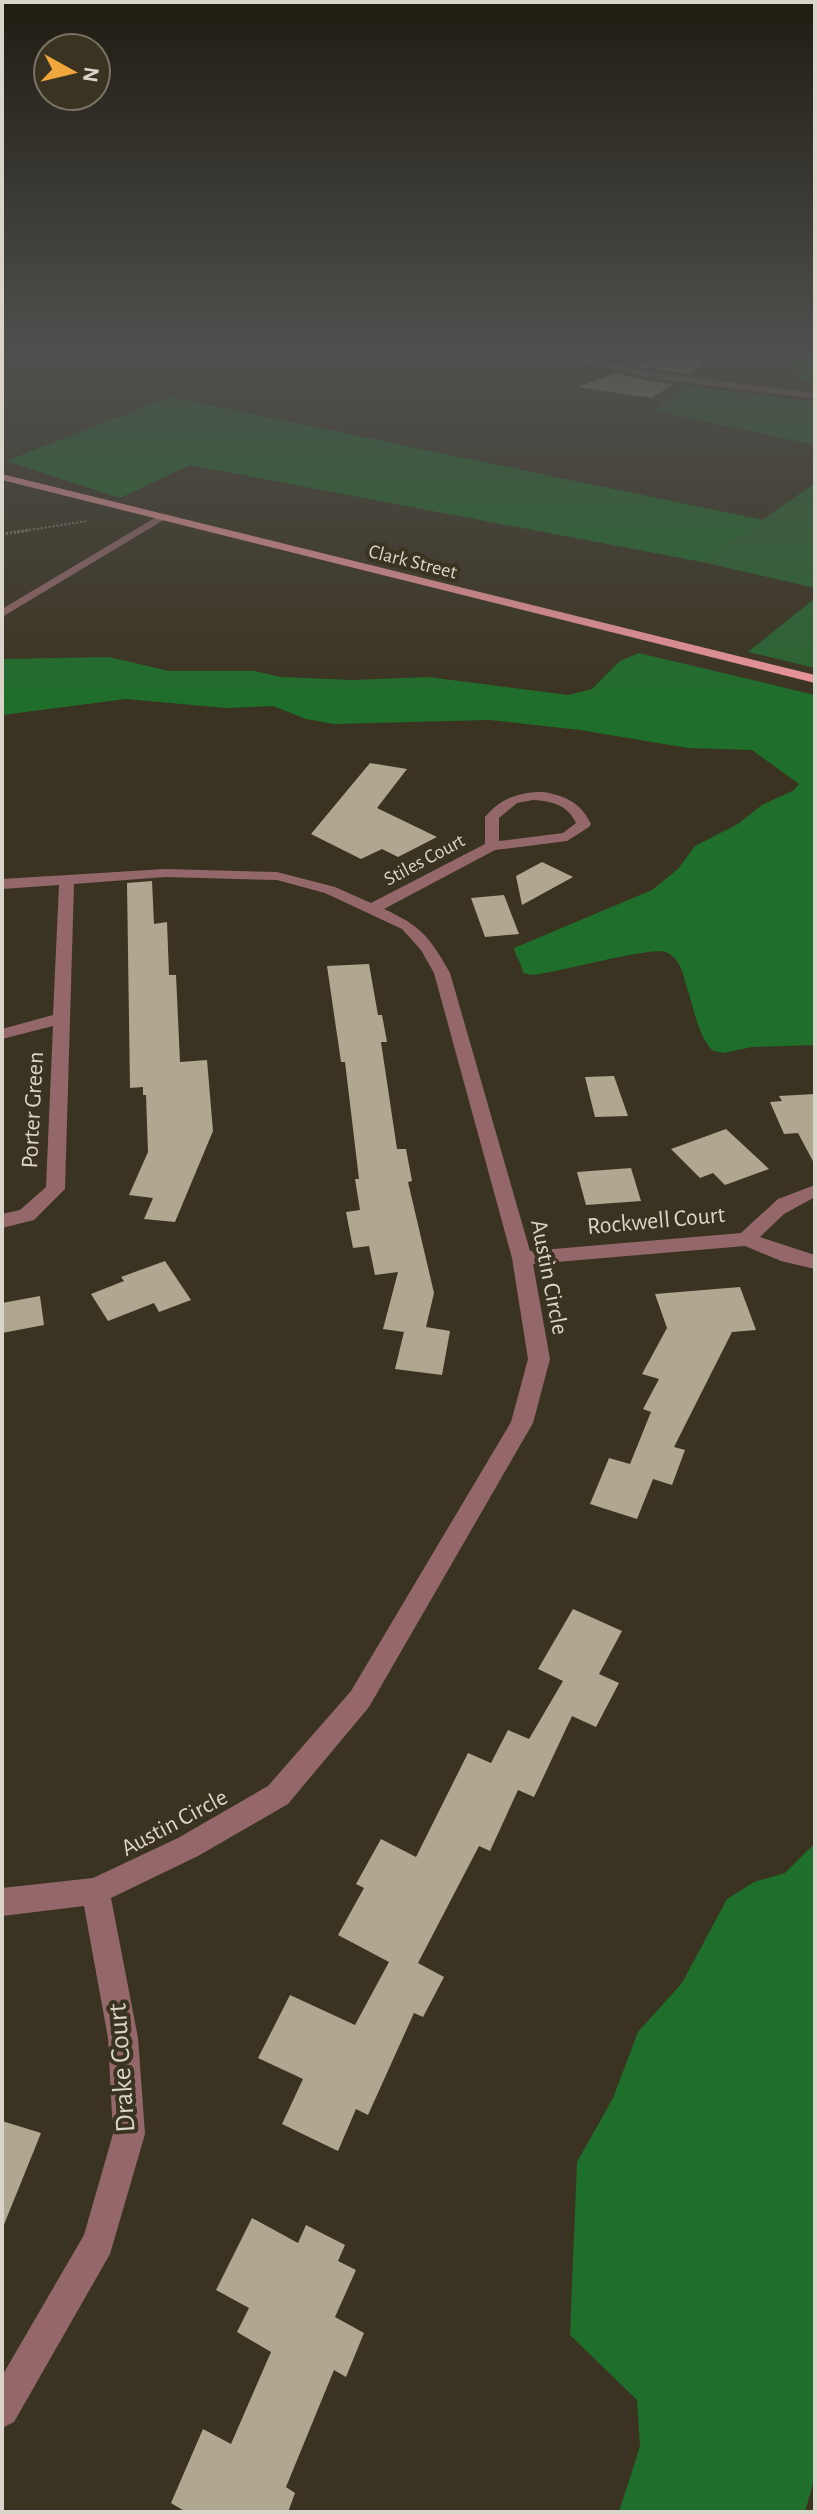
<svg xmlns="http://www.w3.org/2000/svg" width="817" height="2514" viewBox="0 0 817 2514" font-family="'Alegreya Sans',sans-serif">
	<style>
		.green { fill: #296730 }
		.forest { fill: #1f6e2b }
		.building { fill: #b0a791 }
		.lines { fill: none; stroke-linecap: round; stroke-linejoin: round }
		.path-far1 { stroke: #878072; stroke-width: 2; stroke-dasharray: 2 2; stroke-linecap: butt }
		.path { stroke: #878072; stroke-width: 3; stroke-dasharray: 2 2; stroke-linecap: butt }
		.minor { fill: #94686a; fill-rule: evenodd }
		.major { fill: #f3999e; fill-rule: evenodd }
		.labels { text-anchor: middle; stroke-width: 8; stroke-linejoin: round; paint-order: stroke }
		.far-street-label { font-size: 20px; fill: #dad5ca; stroke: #3b3321 }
		.street-label { font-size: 24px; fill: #dad5ca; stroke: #3b3321 }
		.near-street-label { font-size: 28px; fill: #dad5ca; stroke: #3b3321 }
	</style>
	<rect width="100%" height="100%" fill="#3b3321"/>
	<g class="green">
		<polygon points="681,385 815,402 815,445 656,411"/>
		<polygon points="815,483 815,588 702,562"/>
		<polygon points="815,598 815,668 748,652"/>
	</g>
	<g class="forest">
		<polygon points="740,354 800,354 815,361 815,382 800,379 797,370 792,367"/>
		<polygon points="170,397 763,520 702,562 190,465 120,498 6,461"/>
		<path d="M639 653 815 695V1045L752 1047 724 1053 713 1051C698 1036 694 1008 687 988 683 974 681 959 666 952 651 946 555 973 532 975L523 973C522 962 515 957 514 948L652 890 678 869 695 846 738 824 762 805 794 790 799 784 752 750 688 748 580 730 490 720 334 724 306 719 273 706 226 708 126 699 2 715V659L109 657 169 671H255L280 677 354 680 428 677 569 695 592 689 620 661Z"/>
		<polygon points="815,1843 815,2476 805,2512 619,2512 640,2446 637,2400 570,2335 577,2162 613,2098 638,2032 682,1983 727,1899 754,1882 785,1873"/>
	</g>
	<g class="building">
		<polygon points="667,354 717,354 688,374 636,366"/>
		<polygon points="616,373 651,381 673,384 652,398 578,387"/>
		<polygon points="370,763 407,769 377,808 437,837 398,857 382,849 361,859 311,834"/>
		<polygon points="542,862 573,877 522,905 516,876"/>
		<polygon points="152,881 154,924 167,922 169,975 176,975 180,1062 207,1060 213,1131 175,1222 144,1219 153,1198 129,1195 148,1152 146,1095 143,1095 143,1087 130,1088 127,883"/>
		<polygon points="504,895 519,934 485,937 471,898"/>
		<polygon points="369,964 378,1015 382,1015 387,1042 381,1042 397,1149 406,1149 412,1181 408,1182 434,1293 426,1327 450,1331 442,1375 395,1369 404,1332 383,1329 398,1272 375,1275 369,1246 353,1248 346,1212 360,1210 355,1179 359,1179 345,1062 341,1062 327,966"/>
		<polygon points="614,1076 628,1116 595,1117 585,1077"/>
		<polygon points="815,1094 815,1165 798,1133 784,1134 770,1102 782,1101 779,1096"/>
		<polygon points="726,1129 769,1169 725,1185 713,1173 700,1178 671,1149"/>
		<polygon points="631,1168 641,1201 586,1205 577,1172"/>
		<polygon points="165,1261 191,1300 159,1312 154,1303 108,1321 91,1294 124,1281 121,1277"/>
		<polygon points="740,1287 756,1330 732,1332 674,1447 685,1450 672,1485 653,1479 637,1519 590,1504 609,1458 630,1464 651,1412 643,1409 659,1379 642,1374 667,1328 655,1294"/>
		<polygon points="40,1296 44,1325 2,1333 2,1303"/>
		<polygon points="573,1609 622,1631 599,1674 619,1683 596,1727 572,1716 534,1797 518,1790 490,1851 479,1846 418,1963 444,1977 423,2017 414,2013 368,2115 356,2109 338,2151 282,2124 303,2079 258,2058 290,1995 355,2025 389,1962 338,1935 364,1888 356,1884 381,1839 416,1857 468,1753 491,1763 508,1730 529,1739 563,1681 538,1669"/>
		<polygon points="2,2121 41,2133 3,2227 2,2227"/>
		<polygon points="252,2218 298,2243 306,2225 345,2245 338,2261 356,2270 335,2317 364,2333 346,2377 334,2370 286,2487 295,2493 288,2512 186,2512 171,2503 203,2429 231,2444 271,2352 237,2332 249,2308 216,2290"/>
	</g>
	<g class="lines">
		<polyline class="path-far1" points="17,532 87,521"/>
		<polyline class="path" points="2,534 30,530"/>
		<g class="minor">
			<polygon points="546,354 564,354 651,372 815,393 815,399 651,378"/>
			<polygon points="158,516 167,518 2,617 2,609"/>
			<path d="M544 792C566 796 581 803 591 824L589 827 567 841 495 850 384 909C421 926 430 937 450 973L530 1251 741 1233 778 1199 815 1185V1197L784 1214 760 1237 815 1255V1269L781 1261 745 1246 533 1264 550 1359 533 1423 369 1707 288 1804 198 1856 111 1898 138 2038 145 2134 110 2254 14 2422 2 2428V2376L84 2235 113 2134 108 2038 84 1906 2 1916V1888L93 1878 178 1838 268 1786 351 1691 511 1422 528 1359 512 1258 434 973 421 950 402 929 325 893 277 880 165 877 74 884 65 1189 34 1220 2 1228V1214L20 1210 46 1187 53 1026 2 1039V1029L53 1015 59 885 2 889V879L165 869 277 872 335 887 371 903 485 844V817C502 798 518 792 544 792ZM533 800C552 801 568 805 576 823L563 833 499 841V818L517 803Z"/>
		</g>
		<polygon class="major" points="2,474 815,675 815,683 2,480"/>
	</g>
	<linearGradient id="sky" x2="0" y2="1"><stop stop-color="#201c12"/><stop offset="0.5" stop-color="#4f504e"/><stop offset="1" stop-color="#4f504e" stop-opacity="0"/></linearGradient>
	<rect width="817" height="706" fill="url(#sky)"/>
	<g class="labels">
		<g class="far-street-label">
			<text transform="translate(413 561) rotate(14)" y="7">Clark Street</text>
			<text transform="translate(424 859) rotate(-28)" y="7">Stiles Court</text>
		</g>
		<g class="street-label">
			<text transform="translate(32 1110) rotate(-87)" y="8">Porter Green</text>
			<text transform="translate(656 1220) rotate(-5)" y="8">Rockwell Court</text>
			<text transform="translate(550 1277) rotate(79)" y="8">Austin Circle</text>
			<text transform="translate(174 1822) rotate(-28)" y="8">Austin Circle</text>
		</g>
		<g class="near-street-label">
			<text transform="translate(120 2068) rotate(-94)" y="10">Drake Court</text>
		</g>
	</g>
	<rect width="817" height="2514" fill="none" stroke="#dad5ca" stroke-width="8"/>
	<g transform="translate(72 72) rotate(98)"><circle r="38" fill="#3b3321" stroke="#7b7465" stroke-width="2"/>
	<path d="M0-6L14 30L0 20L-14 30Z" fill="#f0a73e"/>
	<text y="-12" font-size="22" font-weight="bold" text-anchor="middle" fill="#dad5ca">N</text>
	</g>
</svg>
